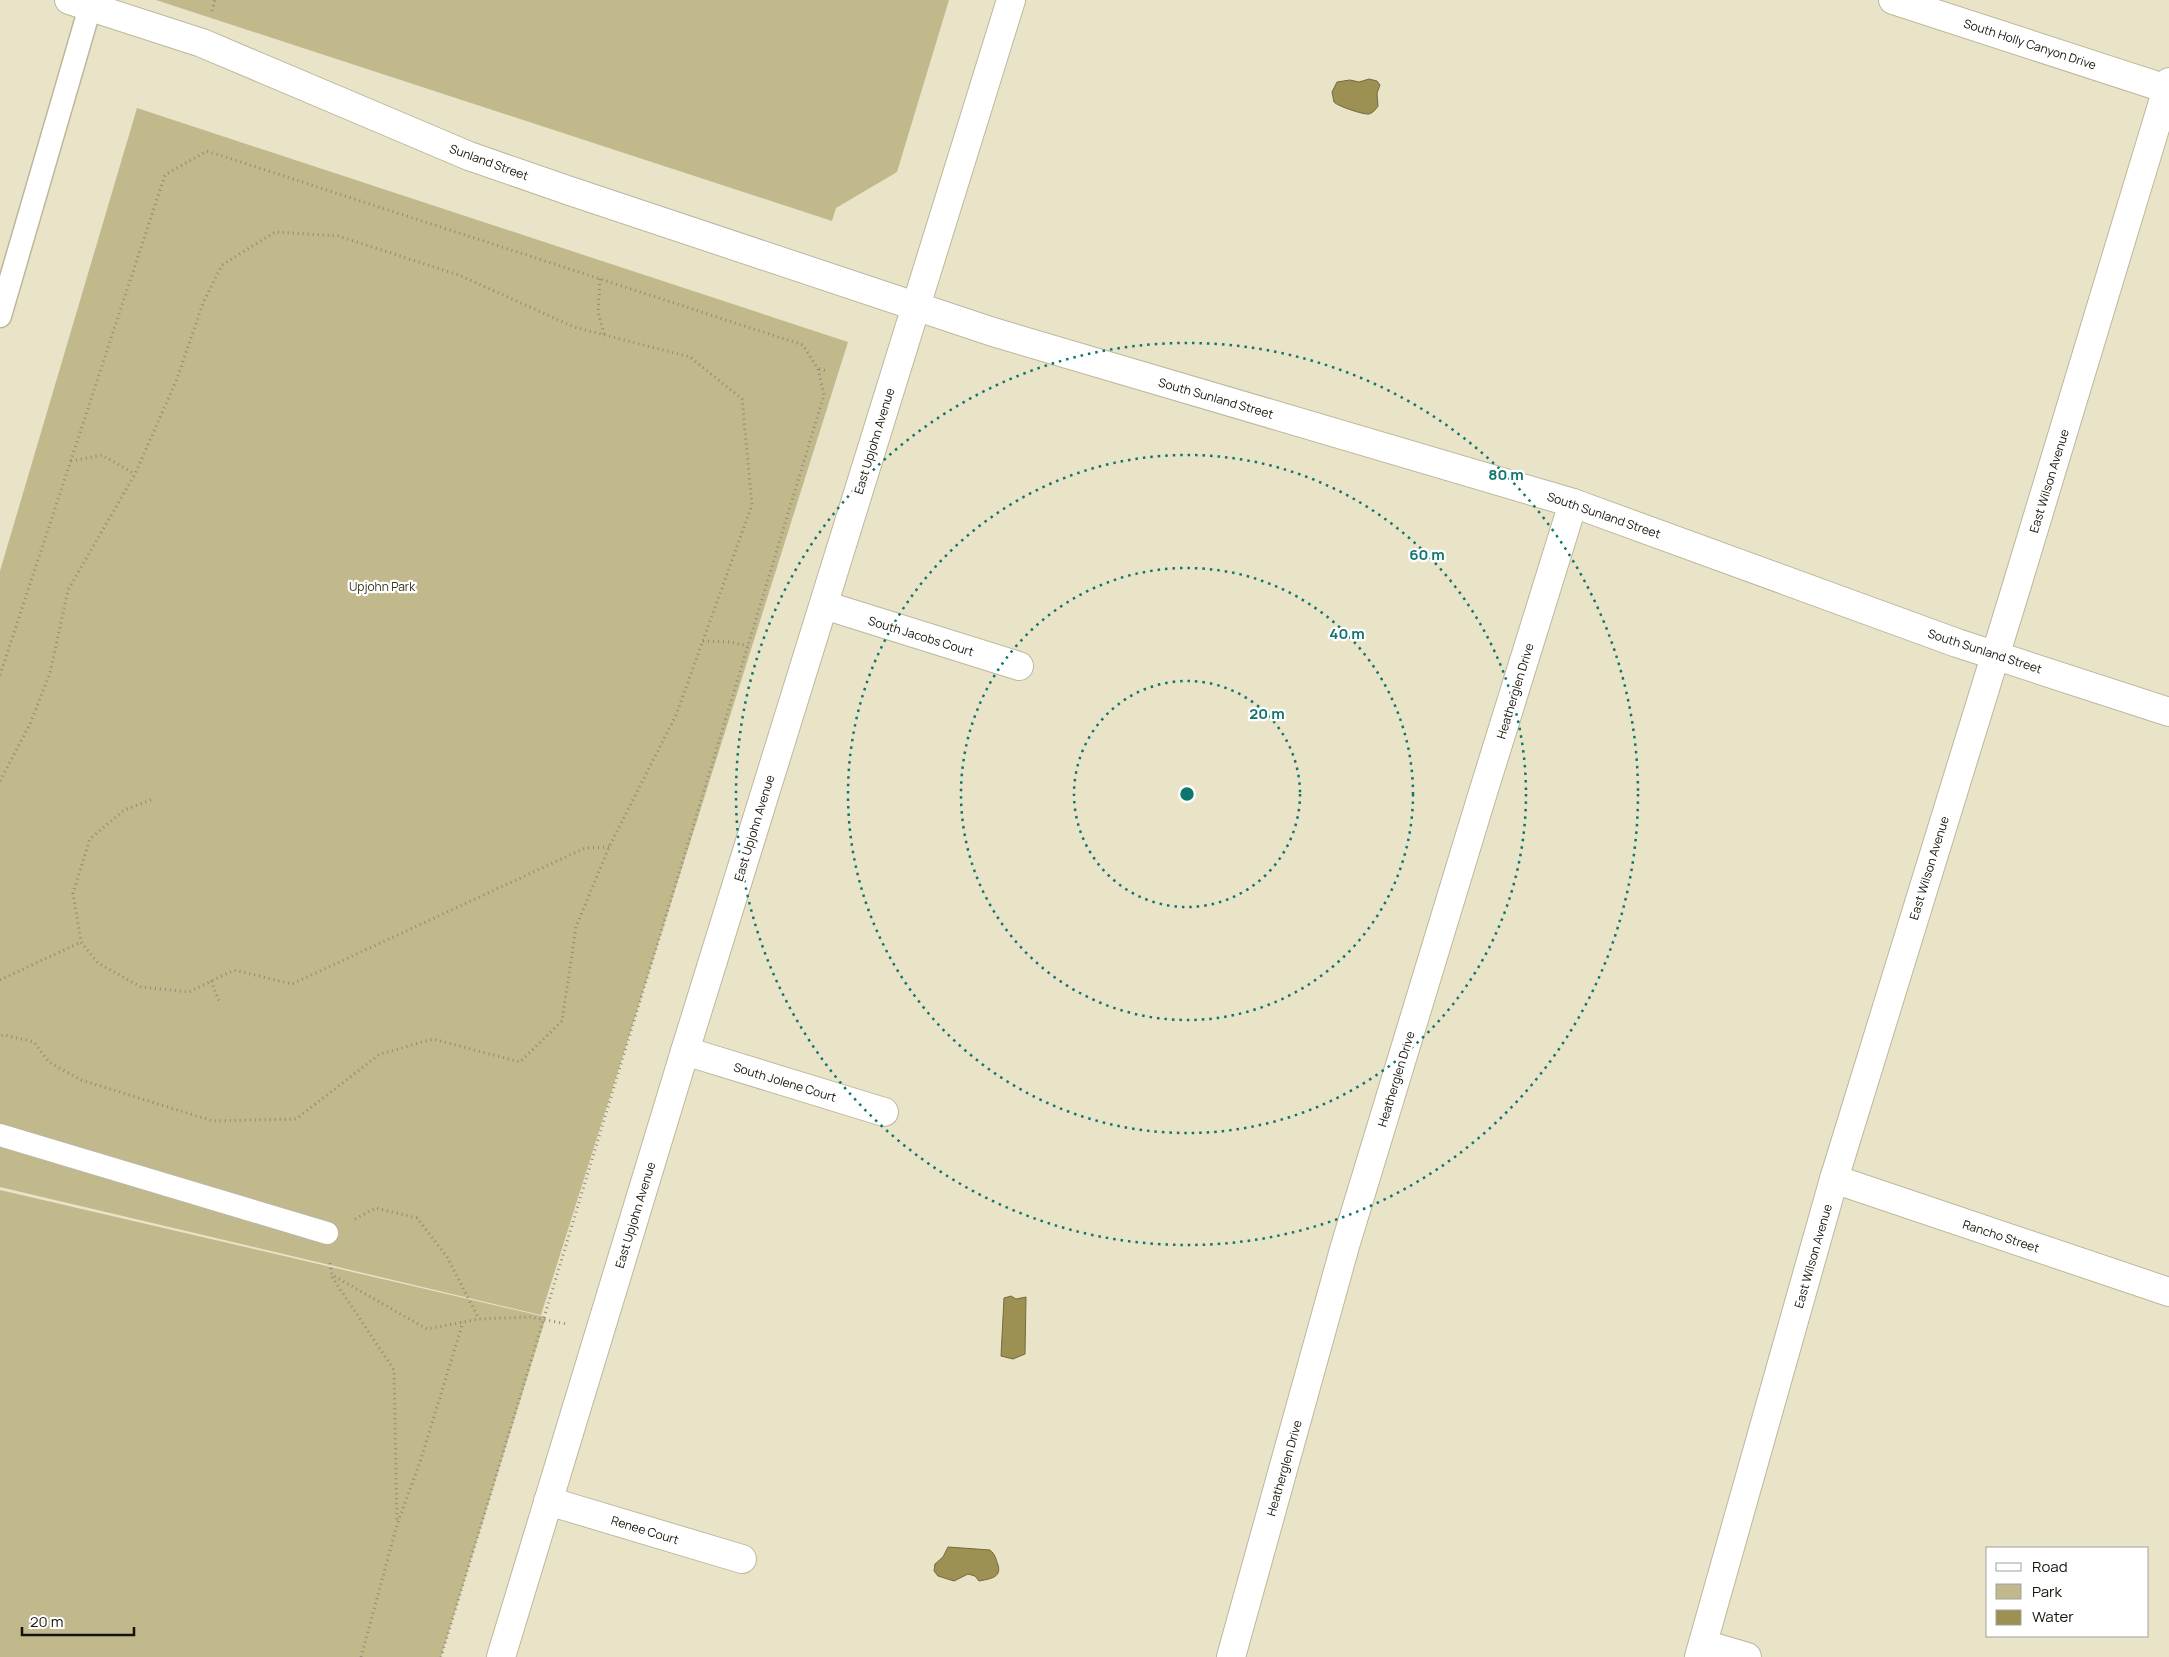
<svg xmlns="http://www.w3.org/2000/svg" width="2169" height="1657" font-family="Manrope,sans-serif">
<style>
.green{fill:#c1b88c}
.water{fill:#9c9053;stroke:#746a3d}
.lines{fill:none;stroke-linecap:round;stroke-linejoin:round}
.service-casing{stroke:#bdb79c;stroke-width:25}
.minor-casing{stroke:#bdb79c;stroke-width:30}
.tertiary-casing{stroke:#bdb79c;stroke-width:30}
.path{stroke:#8f8a76;stroke-width:3;stroke-dasharray:1 4;stroke-linecap:butt}
.service{stroke:#fff;stroke-width:22}
.minor{stroke:#fff;stroke-width:28}
.tertiary{stroke:#fff;stroke-width:28}
.ring{fill:none;stroke:#0f766e;stroke-width:2.5;stroke-dasharray:2.5 5}
.labels{text-anchor:middle;dominant-baseline:central;stroke-width:4.5;stroke-linejoin:round;paint-order:stroke}
.street-label{font-size:12px;fill:#151309;stroke:#fff}
.park-label{font-size:12px;fill:#352f13;stroke:#fff}
.centre{fill:#0f766e;stroke:#fff;stroke-width:2.5}
.ring-label{font-size:15px;text-anchor:middle;font-weight:bold;fill:#0f766e;stroke:#fff;stroke-width:4.5;stroke-linejoin:round;paint-order:stroke}
</style>
<rect width="100%" height="100%" fill="#e9e3c7"/>
<!-- green -->
<g class="green">
<path d="M 156,0 L 949,0 L 897,172 L 836,208 L 832,221 Z"/>
<path d="M 137,108 L 848,342 L 541,1315 L 0,1187 L 0,571 Z"/>
<path d="M 0,1190 L 546,1317 L 441,1657 L 0,1657 Z"/>
</g>
<!-- water -->
<g class="water">
<path d="M 1369,79 L 1377,81 L 1380,85 L 1377,93 L 1378,106 C 1376,109 1373,113 1369,114 C 1364,115 1337,106 1334,102 L 1332,92 L 1337,82 L 1350,80 L 1359,82 Z"/>
<path d="M 1011,1296 L 1016,1299 L 1026,1297 L 1025,1354 L 1013,1359 L 1001,1356 L 1004,1298 Z"/>
<path d="M 948,1547 L 990,1550 C 995,1554 996,1559 998,1565 C 1002,1578 989,1579 979,1581 L 975,1576 L 968,1574 L 954,1581 L 938,1576 L 934,1571 L 935,1564 L 943,1557 Z"/>
</g>
<g class="lines">
<defs>
<g id="service">
<path d="M 0,316 L 90,7"/>
<path d="M 0,1135 L 327,1233"/>
</g>
<g id="minor">
<path d="M 1893,0 L 2167,89"/>
<path d="M 824,605 L 1019,666"/>
<path d="M 685,1051 L 884,1112"/>
<path d="M 1834,1179 L 2169,1292"/>
<path d="M 548,1501 L 742,1559"/>
<path d="M 1231,1657 L 1345,1246 L 1481,799 L 1573,503"/>
<path d="M 1699,1657 L 1834,1179 L 2017,585 L 2169,82"/>
<path d="M 1746,1657 L 1703,1644 L 1747,1657"/>
</g>
<g id="tertiary">
<path d="M 69,0 L 202,43 L 469,156 L 570,191 L 993,332 L 1573,503 L 1957,643 L 2169,712"/>
<path d="M 501,1657 L 685,1051 L 1011,0"/>
</g>
</defs>
<!-- service casing -->
<use href="#service" class="service-casing"/>
<!-- minor casing -->
<use href="#minor" class="minor-casing"/>
<!-- tertiary casing -->
<use href="#tertiary" class="tertiary-casing"/>
<!-- path -->
<g class="path">
<path d="M 212,11 L 215,0"/>
<path d="M 600,279 L 598,312 L 604,334"/>
<path d="M 819,369 L 827,371"/>
<path d="M 71,461 L 102,455 L 135,474"/>
<path d="M 703,641 L 730,642 L 748,646"/>
<path d="M 0,675 L 165,175 L 207,151 L 803,345 L 818,369 L 824,395 L 441,1657"/>
<path d="M 0,781 L 30,724 L 50,673 L 68,590 L 135,474 L 177,379 L 203,303 L 222,265 L 275,232 L 338,236 L 459,275 L 574,327 L 690,357 L 742,399 L 752,505 L 676,715 L 609,847 L 576,927 L 562,1021 L 520,1062 L 433,1039 L 380,1054 L 296,1119 L 213,1121 L 81,1080 L 49,1062 L 34,1042 L 4,1035 L 0,1036"/>
<path d="M 151,800 L 124,810 L 90,839 L 73,893 L 81,942 L 98,963 L 141,987 L 189,992 L 234,970 L 292,984 L 585,848 L 609,847"/>
<path d="M 0,980 L 81,942"/>
<path d="M 211,981 L 220,1003"/>
<path d="M 355,1219 L 376,1208 L 417,1218 L 447,1257 L 479,1319"/>
<path d="M 330,1263 L 332,1275 L 427,1329 L 479,1319 L 530,1317 L 567,1324"/>
<path d="M 332,1277 L 394,1370 L 397,1522"/>
<path d="M 361,1657 L 397,1525 L 421,1459 L 463,1322"/>
</g>
<!-- service -->
<use href="#service" class="service"/>
<!-- minor -->
<use href="#minor" class="minor"/>
<!-- tertiary -->
<use href="#tertiary" class="tertiary"/>
</g>
<!-- distance rings -->
<g class="ring">
<circle cx="1187" cy="794" r="113"/>
<circle cx="1187" cy="794" r="226"/>
<circle cx="1187" cy="794" r="339"/>
<circle cx="1187" cy="794" r="451"/>
</g>
<g class="labels">
<!-- street labels -->
<g class="street-label">
<text transform="translate(2030 44) rotate(18)">South Holly Canyon Drive</text>
<text transform="translate(489 162) rotate(20)">Sunland Street</text>
<text transform="translate(1216 398) rotate(16)">South Sunland Street</text>
<text transform="translate(874 441) rotate(-73)">East Upjohn Avenue</text>
<text transform="translate(2049 481) rotate(-73)">East Wilson Avenue</text>
<text transform="translate(1604 515) rotate(19)">South Sunland Street</text>
<text transform="translate(921 636) rotate(17)">South Jacobs Court</text>
<text transform="translate(1985 651) rotate(18)">South Sunland Street</text>
<text transform="translate(1515 691) rotate(-73)">Heatherglen Drive</text>
<text transform="translate(754 828) rotate(-73)">East Upjohn Avenue</text>
<text transform="translate(1929 868) rotate(-73)">East Wilson Avenue</text>
<text transform="translate(1396 1079) rotate(-73)">Heatherglen Drive</text>
<text transform="translate(785 1082) rotate(17)">South Jolene Court</text>
<text transform="translate(635 1215) rotate(-73)">East Upjohn Avenue</text>
<text transform="translate(2001 1236) rotate(18)">Rancho Street</text>
<text transform="translate(1813 1256) rotate(-74)">East Wilson Avenue</text>
<text transform="translate(1284 1468) rotate(-74)">Heatherglen Drive</text>
<text transform="translate(645 1530) rotate(17)">Renee Court</text>
</g>
<!-- park labels -->
<g class="park-label">
<text x="382" y="586">Upjohn Park</text>
</g>
</g>
<circle cx="1187" cy="794" r="8" class="centre"/>
<g class="ring-label">
<text x="1506" y="480">80 m</text>
<text x="1427" y="560">60 m</text>
<text x="1347" y="639">40 m</text>
<text x="1267" y="719">20 m</text>
</g>
<!-- legend -->
<rect x="1986" y="1547" width="162" height="90" fill="#ffffff" stroke="#a1a19d"/>
<rect x="1996" y="1563" width="25" height="8" fill="#ffffff" stroke="#a1a19d"/>
<text x="2032" y="1572" font-size="15" fill="#151309">Road</text>
<rect x="1996" y="1584" width="25" height="15" fill="#c1b88c" stroke="#a1a19d"/>
<text x="2032" y="1597" font-size="15" fill="#151309">Park</text>
<rect x="1996" y="1610" width="25" height="15" fill="#9c9053" stroke="#a1a19d"/>
<text x="2032" y="1622" font-size="15" fill="#151309">Water</text>
<!-- scale -->
<path d="M22 1627v8h112v-8" fill="none" stroke="#151309" stroke-width="2.5"/>
<text x="30" y="1627" font-size="15" fill="#151309" stroke="#ffffff" stroke-width="4" paint-order="stroke">20 m</text>
</svg>
